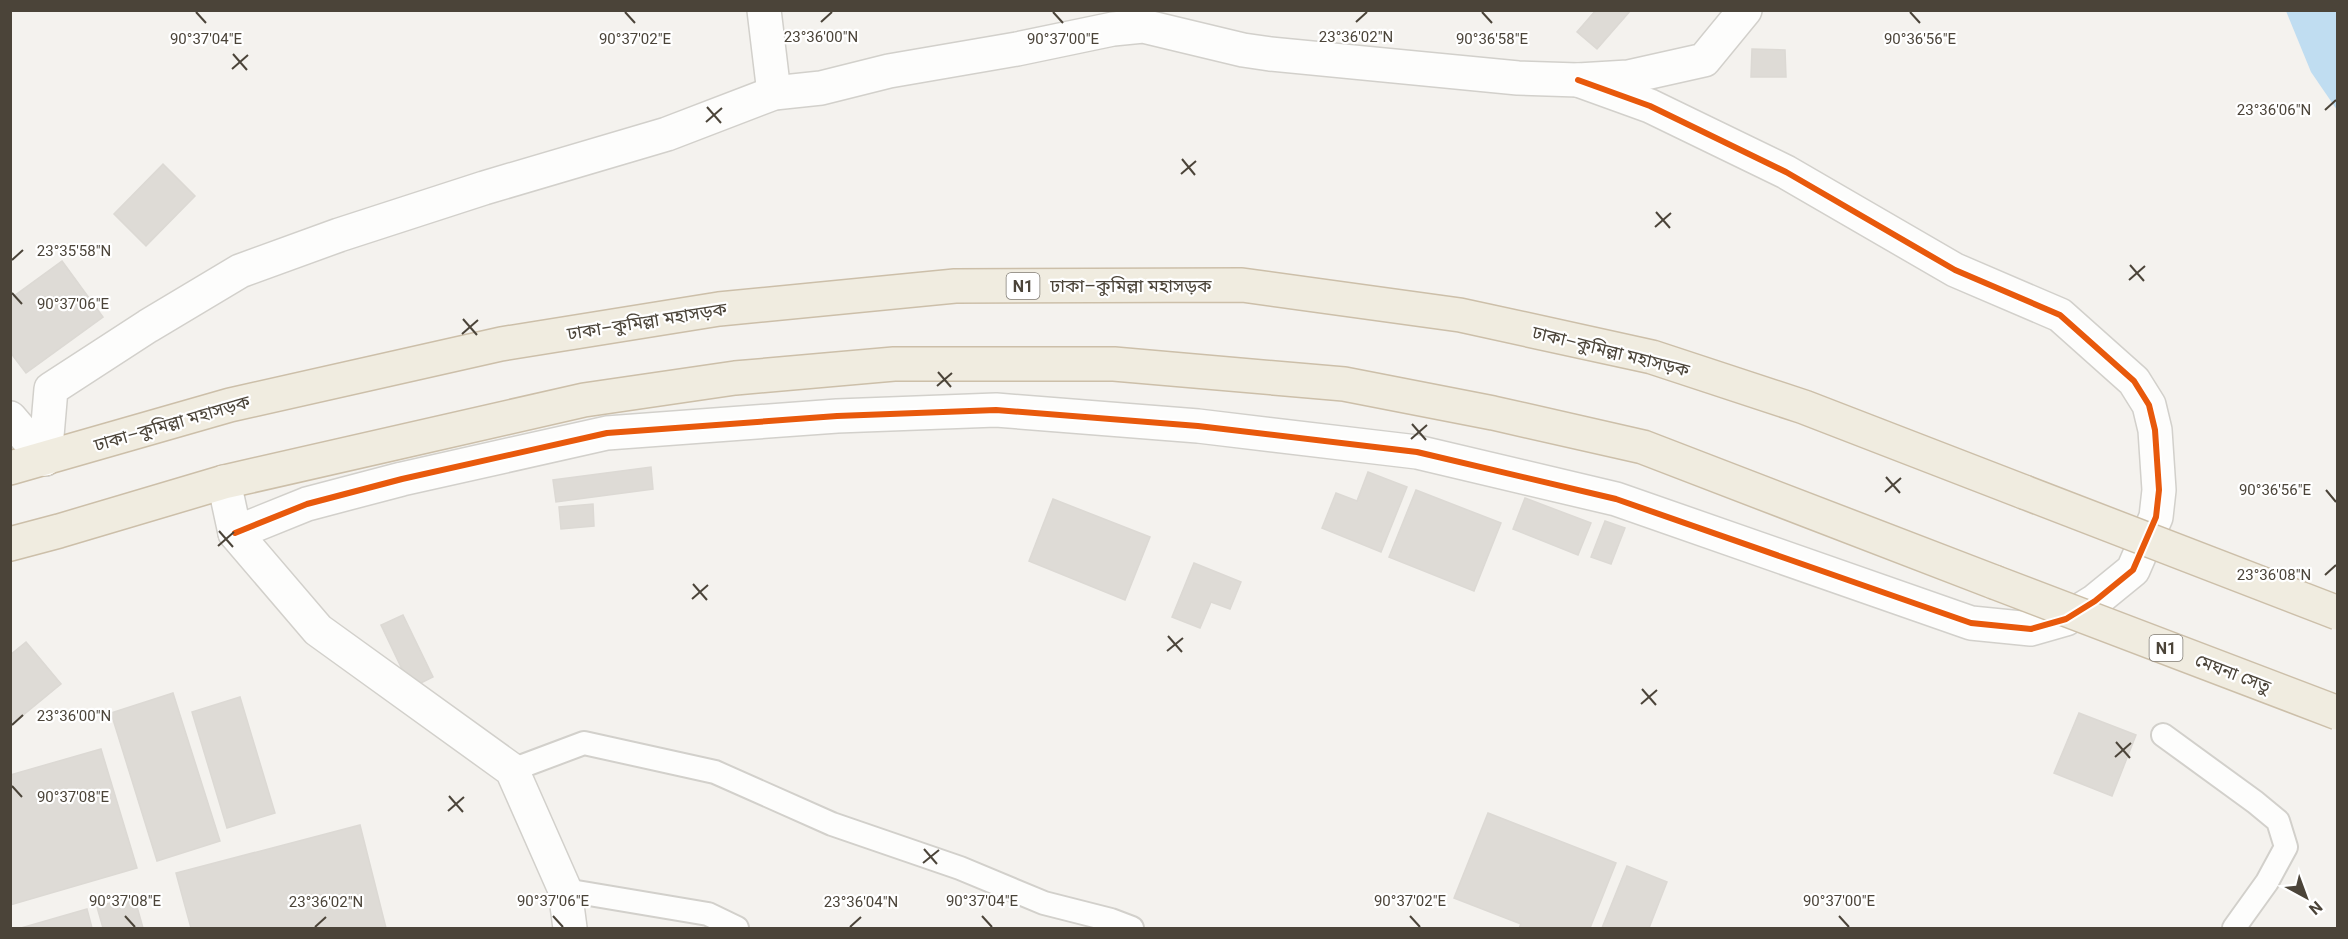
<svg xmlns="http://www.w3.org/2000/svg" width="2348" height="939" font-family="Roboto,'Noto Sans Bengali',sans-serif">
<style>
.water{fill:#c0ddf1}
.building{fill:#dedbd6;stroke:#dcd9d4;stroke-width:1.5}
.lines{fill:none;stroke-linecap:round;stroke-linejoin:round}
.service-casing{stroke:#d2d0cb;stroke-width:26}
.minor-casing{stroke:#d2d0cb;stroke-width:36}
.trunk-casing{stroke:#ccbfa9;stroke-width:36}
.service{stroke:#fdfdfc;stroke-width:22}
.minor{stroke:#fdfdfc;stroke-width:33}
.trunk{stroke:#f0ece0;stroke-width:33}
.trunk-bridge-casing{stroke:#ccbfa9;stroke-width:36;stroke-linecap:butt}
.trunk-bridge{stroke:#f0ece0;stroke-width:33}
.cycleway-casing{stroke:#fff;stroke-width:10}
.cycleway{stroke:#e8590c;stroke-width:6}
.ticks{fill:none;stroke:#4b4439;stroke-width:2}
.labels{text-anchor:middle;dominant-baseline:central;stroke-width:4.5;stroke-linejoin:round;paint-order:stroke}
.shield{fill:#fff;stroke:#817c74;stroke-width:1.5}
.shield-label{font-size:16px;font-weight:bold;fill:#4b4439}
.street-label{font-size:18px;fill:#4b4439;stroke:#fff}
.ticks-label{font-size:15px;text-anchor:middle;fill:#4b4439;stroke:#fff;stroke-width:4.5;stroke-linejoin:round;paint-order:stroke}
</style>
<rect width="100%" height="100%" fill="#f4f2ee"/>
<!-- water -->
<path class="water" d="M 2286,11 L 2337,11 L 2337,110 L 2311,72 Z"/>
<!-- building -->
<g class="building">
<path d="M 1596,10 L 1631,10 L 1597,49 L 1577,32 Z"/>
<path d="M 1752,49 L 1785,50 L 1786,77 L 1751,77 Z"/>
<path d="M 163,164 L 195,196 L 146,246 L 114,214 Z"/>
<path d="M 62,261 L 103,317 L 26,373 L 10,352 L 10,299 Z"/>
<path d="M 651,467 L 653,489 L 556,502 L 553,480 Z"/>
<path d="M 1368,472 L 1407,487 L 1381,552 L 1322,528 L 1336,493 L 1357,501 Z"/>
<path d="M 1416,490 L 1501,523 L 1474,591 L 1389,557 Z"/>
<path d="M 1525,498 L 1591,523 L 1578,555 L 1513,529 Z"/>
<path d="M 1053,499 L 1150,537 L 1125,600 L 1029,561 Z"/>
<path d="M 593,504 L 594,526 L 561,529 L 559,507 Z"/>
<path d="M 1605,521 L 1625,528 L 1611,564 L 1591,557 Z"/>
<path d="M 1194,563 L 1241,582 L 1230,609 L 1211,602 L 1200,628 L 1172,617 Z"/>
<path d="M 403,615 L 433,677 L 411,688 L 381,625 Z"/>
<path d="M 26,642 L 61,684 L 10,726 L 10,655 Z"/>
<path d="M 173,693 L 220,841 L 157,861 L 111,713 Z"/>
<path d="M 240,697 L 275,813 L 227,828 L 192,712 Z"/>
<path d="M 2079,713 L 2136,735 L 2112,796 L 2054,773 Z"/>
<path d="M 101,749 L 137,868 L 10,905 L 10,775 Z"/>
<path d="M 1488,813 L 1616,863 L 1590,928 L 1519,928 L 1521,924 L 1454,898 Z"/>
<path d="M 360,825 L 386,928 L 191,928 L 176,873 Z"/>
<path d="M 1627,866 L 1667,882 L 1649,928 L 1602,928 Z"/>
<path d="M 134,896 L 143,928 L 103,928 L 97,907 Z"/>
<path d="M 87,909 L 92,928 L 21,928 Z"/>
</g>
<g class="lines">
<defs>
<g id="service">
<path d="M 2163,735 L 2255,802 L 2278,821 L 2286,847 L 2267,882 L 2234,928"/>
<path d="M 512,770 L 584,743 L 715,772 L 832,824 L 960,868 L 1044,903 L 1111,920 L 1132,928"/>
<path d="M 565,890 L 708,914 L 737,928"/>
</g>
<g id="minor">
<path d="M 764,10 L 774,93"/>
<path d="M 10,418 L 45,459"/>
<path d="M 45,459 L 51,389 L 148,326 L 240,271 L 339,235 L 484,188 L 667,134 L 774,93 L 821,88 L 889,71 L 1017,49 L 1113,29 L 1143,26 L 1243,50 L 1270,54 L 1518,78 L 1578,80 L 1628,77 L 1704,60 L 1745,10"/>
<path d="M 224,482 L 235,533 L 318,630 L 512,770 L 565,890 L 570,928"/>
<path d="M 235,533 L 307,504 L 402,479 L 607,433 L 837,416 L 996,410 L 1198,426 L 1417,452 L 1616,499 L 1971,623 L 2031,629 L 2066,619 L 2095,601 L 2133,570 L 2156,517 L 2159,490 L 2155,430 L 2149,405 L 2134,381 L 2060,315 L 1955,270 L 1786,172 L 1650,106 L 1578,80"/>
</g>
<g id="trunk">
<path d="M 10,468 L 230,405 L 501,344 L 719,309 L 955,286 L 1242,285 L 1460,315 L 1652,357 L 1804,407 L 2024,492"/>
<path d="M 10,544 L 59,531 L 224,482 L 584,400 L 735,378 L 894,364 L 1114,364 L 1344,384 L 1493,413 L 1643,447 L 1994,582"/>
</g>
</defs>
<!-- service casing -->
<use href="#service" class="service-casing"/>
<!-- minor casing -->
<use href="#minor" class="minor-casing"/>
<!-- trunk casing -->
<use href="#trunk" class="trunk-casing"/>
<!-- service -->
<use href="#service" class="service"/>
<!-- minor -->
<use href="#minor" class="minor"/>
<!-- trunk -->
<use href="#trunk" class="trunk"/>
<defs>
<g id="trunk-bridge">
<path d="M 2024,492 L 2338,613"/>
<path d="M 1994,582 L 2338,713"/>
</g>
</defs>
<!-- trunk-bridge casing -->
<use href="#trunk-bridge" class="trunk-bridge-casing"/>
<!-- trunk-bridge -->
<use href="#trunk-bridge" class="trunk-bridge"/>
<defs>
<path id="cycleway" d="M 235,533 L 307,504 L 402,479 L 607,433 L 837,416 L 996,410 L 1198,426 L 1417,452 L 1616,499 L 1971,623 L 2031,629 L 2066,619 L 2095,601 L 2133,570 L 2156,517 L 2159,490 L 2155,430 L 2149,405 L 2134,381 L 2060,315 L 1955,270 L 1786,172 L 1650,106 L 1578,80"/>
</defs>
<!-- cycleway casing -->
<use href="#cycleway" class="cycleway-casing"/>
<!-- cycleway -->
<use href="#cycleway" class="cycleway"/>
</g>
<!-- ticks -->
<path class="ticks" d="M 196,12 L 206,23M 625,12 L 635,23M 1053,12 L 1063,23M 1482,12 L 1492,23M 1910,12 L 1920,23M 821,22 L 832,12M 1356,22 L 1367,12M 233,54 L 247,70M 232,69 L 248,55M 707,107 L 721,123M 2325,110 L 2336,100M 706,122 L 722,108M 1182,159 L 1195,175M 1181,174 L 1196,161M 1656,212 L 1670,228M 1655,227 L 1671,213M 12,260 L 23,250M 2130,265 L 2144,281M 2129,280 L 2145,266M 12,293 L 22,304M 463,319 L 477,335M 462,334 L 478,320M 938,372 L 951,387M 937,386 L 952,373M 1412,424 L 1426,440M 1411,439 L 1427,425M 1886,477 L 1900,493M 2326,490 L 2336,502M 1885,492 L 1901,478M 219,531 L 233,547M 218,546 L 234,532M 2325,575 L 2336,565M 693,584 L 707,600M 692,599 L 708,585M 1168,636 L 1182,652M 1167,651 L 1183,638M 1642,689 L 1656,705M 1641,704 L 1657,690M 12,725 L 23,715M 2116,742 L 2130,758M 2115,757 L 2131,743M 12,786 L 22,797M 449,796 L 463,812M 448,811 L 464,797M 924,849 L 937,864M 923,863 L 939,850M 125,916 L 135,927M 553,916 L 563,927M 982,916 L 992,927M 1410,916 L 1420,927M 1839,916 L 1849,927M 315,927 L 326,917M 850,927 L 861,917"/>
<g class="labels">
<!-- shield labels -->
<g class="shield">
<rect x="1006.5" y="273" width="33" height="26" rx="4.5"/>
<rect x="2149.5" y="635" width="33" height="26" rx="4.5"/>
</g>
<g class="shield-label">
<text x="1023" y="286">N1</text>
<text x="2166" y="648">N1</text>
</g>
<!-- street labels -->
<g class="street-label">
<text x="1131" y="285">ঢাকা–কুমিল্লা মহাসড়ক</text>
<text transform="translate(647 321) rotate(-9)">ঢাকা–কুমিল্লা মহাসড়ক</text>
<text transform="translate(1611 351) rotate(14)">ঢাকা–কুমিল্লা মহাসড়ক</text>
<text transform="translate(172 423) rotate(-16)">ঢাকা–কুমিল্লা মহাসড়ক</text>
<text transform="translate(2233 673) rotate(21)">মেঘনা সেতু</text>
</g>
</g>
<g class="ticks-label">
<text x="821" y="42">23°36'00"N</text>
<text x="1356" y="42">23°36'02"N</text>
<text x="206" y="44">90°37'04"E</text>
<text x="635" y="44">90°37'02"E</text>
<text x="1063" y="44">90°37'00"E</text>
<text x="1492" y="44">90°36'58"E</text>
<text x="1920" y="44">90°36'56"E</text>
<text x="2274" y="115">23°36'06"N</text>
<text x="74" y="256">23°35'58"N</text>
<text x="73" y="309">90°37'06"E</text>
<text x="2275" y="495">90°36'56"E</text>
<text x="2274" y="580">23°36'08"N</text>
<text x="74" y="721">23°36'00"N</text>
<text x="73" y="802">90°37'08"E</text>
<text x="125" y="906">90°37'08"E</text>
<text x="553" y="906">90°37'06"E</text>
<text x="982" y="906">90°37'04"E</text>
<text x="1410" y="906">90°37'02"E</text>
<text x="1839" y="906">90°37'00"E</text>
<text x="326" y="907">23°36'02"N</text>
<text x="861" y="907">23°36'04"N</text>
</g>
<!-- border -->
<rect width="2348" height="939" fill="none" stroke="#4b4439" stroke-width="24"/>
<!-- north arrow -->
<g transform="translate(2306 897) rotate(139)" stroke="#ffffff" stroke-width="4.5" paint-order="stroke">
<path d="M0-4.5L10 22L0 15L-10 22Z" fill="#4b4439"/>
<text y="-9" font-size="16" font-weight="bold" text-anchor="middle" fill="#4b4439">N</text>
</g>
</svg>
